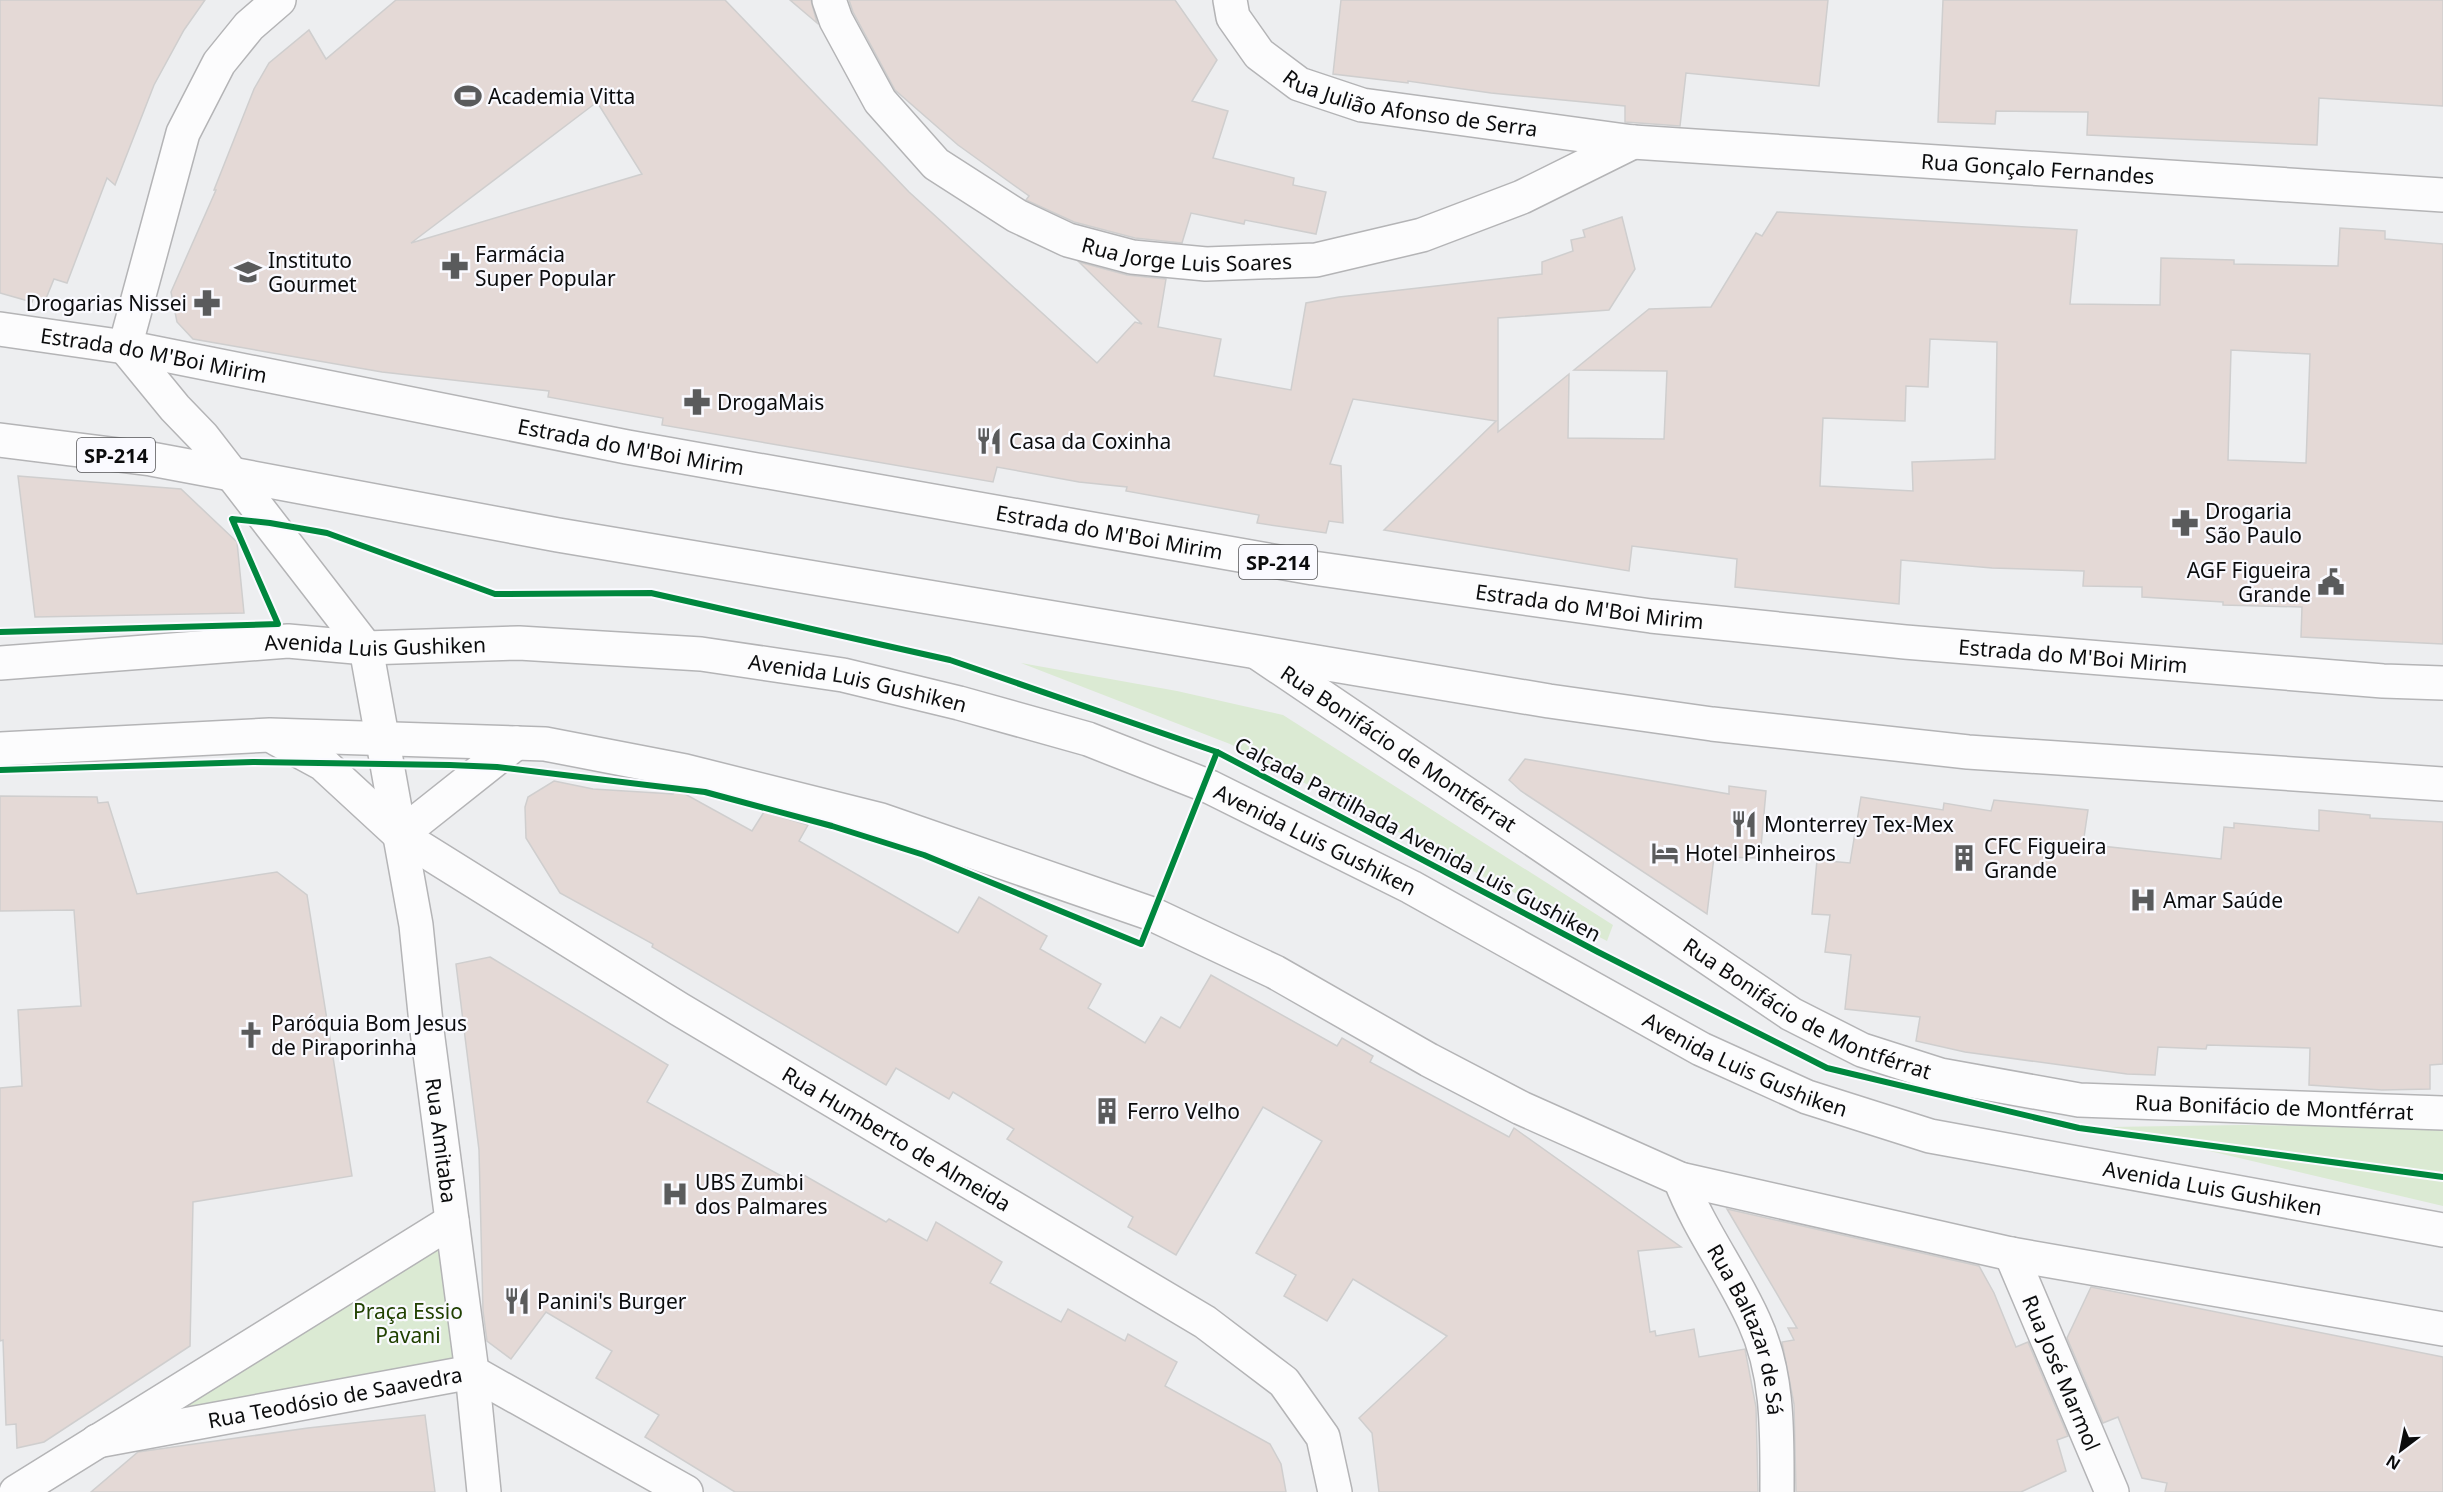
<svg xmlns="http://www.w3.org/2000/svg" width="2443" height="1492" font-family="'Noto Sans',sans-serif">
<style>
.green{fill:#dbead3}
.building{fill:#e4d9d6;stroke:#cfcece;stroke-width:1.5;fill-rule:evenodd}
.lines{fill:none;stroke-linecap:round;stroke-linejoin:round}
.minor-casing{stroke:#b4b4b6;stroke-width:36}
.secondary-casing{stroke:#b4b4b6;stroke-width:36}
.primary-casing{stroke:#b4b4b6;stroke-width:36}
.minor{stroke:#fcfcfd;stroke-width:33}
.secondary{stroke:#fcfcfd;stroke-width:33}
.primary{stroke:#fcfcfd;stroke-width:33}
.cycleway-casing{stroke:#fafaff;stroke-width:10}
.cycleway{stroke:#00873e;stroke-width:6}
.labels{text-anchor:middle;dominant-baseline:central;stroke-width:4.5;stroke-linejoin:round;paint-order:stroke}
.shield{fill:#fafaff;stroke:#535356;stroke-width:1.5}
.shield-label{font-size:20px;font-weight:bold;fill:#0b0c0d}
.poi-label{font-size:21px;fill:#0b0c0d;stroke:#fafaff;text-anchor:start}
.street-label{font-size:21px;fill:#0b0c0d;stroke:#fafaff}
.park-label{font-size:21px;fill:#214101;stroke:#fafaff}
</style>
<rect width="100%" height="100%" fill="#edeef0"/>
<!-- green -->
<g class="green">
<path d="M 1021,663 L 1177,691 L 1283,715 L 1613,925 L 1607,941 L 1230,744 Z"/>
<path d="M 2243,1125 L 2443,1127 L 2443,1206 L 2108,1127 Z"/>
<path d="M 448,1242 L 465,1364 L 142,1422 Z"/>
</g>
<!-- building -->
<g class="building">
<path d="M 0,0 L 205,0 L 184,30 L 154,85 L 115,185 L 107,178 L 67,283 L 54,279 L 45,301 L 34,297 L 32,302 L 0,293 Z"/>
<path d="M 396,0 L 725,0 L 909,192 L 1097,363 L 1135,322 L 1142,324 L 1079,262 L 1127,275 L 1166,279 L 1158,327 L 1221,339 L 1214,376 L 1291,390 L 1306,303 L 1339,297 L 1542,274 L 1542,262 L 1573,251 L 1571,240 L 1585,237 L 1583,230 L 1622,217 L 1635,269 L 1609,310 L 1498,318 L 1498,432 L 1569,374 L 1568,438 L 1664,439 L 1667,371 L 1574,370 L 1649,309 L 1711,307 L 1756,233 L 1762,236 L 1777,212 L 2077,230 L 2070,304 L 2160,305 L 2161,258 L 2234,260 L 2234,264 L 2338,266 L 2340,228 L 2385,231 L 2385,239 L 2443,244 L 2443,644 L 2301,637 L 2302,607 L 2223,605 L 2223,602 L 2142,597 L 2142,587 L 2083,586 L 2084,571 L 1992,568 L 1901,560 L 1899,604 L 1735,587 L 1737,559 L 1632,546 L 1629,571 L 1384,530 L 1496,421 L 1353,399 L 1330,464 L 1341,466 L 1343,523 L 1329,521 L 1326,533 L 1257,523 L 1259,515 L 1126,491 L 1127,487 L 1079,482 L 997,467 L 993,482 L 662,425 L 663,418 L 548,397 L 549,391 L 382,372 L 193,339 L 177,322 L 171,292 L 216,190 L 214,190 L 254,89 L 269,63 L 309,30 L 326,59 ZM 597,102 L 642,174 L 411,243 ZM 1930,339 L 1997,342 L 1995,459 L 1912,462 L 1913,491 L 1820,486 L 1823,418 L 1905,421 L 1906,386 L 1928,387 ZM 2231,350 L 2310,354 L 2306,463 L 2228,460 Z"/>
<path d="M 790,0 L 811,0 L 817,23 Z"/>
<path d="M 849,0 L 1175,0 L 1217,60 L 1192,101 L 1228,111 L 1213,158 L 1294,178 L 1293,185 L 1326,192 L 1316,234 L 1245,220 L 1244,224 L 1191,213 L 1182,243 L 1135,238 L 1074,222 L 1026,200 L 1029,196 L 958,145 L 895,90 L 853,12 Z"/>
<path d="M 1341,0 L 1828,0 L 1819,86 L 1686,73 L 1680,126 L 1625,122 L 1625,106 L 1491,93 L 1408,81 L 1408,83 L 1333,74 Z"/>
<path d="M 1943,0 L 2443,0 L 2443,106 L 2319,98 L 2317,145 L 2087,135 L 2088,112 L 1996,111 L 1995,124 L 1938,122 Z"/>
<path d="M 18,476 L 181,489 L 237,542 L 244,613 L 35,617 Z"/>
<path d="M 1525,759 L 1729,794 L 1729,786 L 1766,791 L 1760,858 L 1714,857 L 1707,914 L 1521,791 L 1509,780 Z"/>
<path d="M 554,781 L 593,789 L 673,794 L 676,789 L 752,831 L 764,812 L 808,825 L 799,841 L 958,933 L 979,897 L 1047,936 L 1040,949 L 1101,984 L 1088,1008 L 1145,1043 L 1161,1017 L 1180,1028 L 1211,975 L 1337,1046 L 1342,1038 L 1373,1056 L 1370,1062 L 1509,1137 L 1514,1128 L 1681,1247 L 1638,1251 L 1650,1332 L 1655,1331 L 1656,1336 L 1694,1329 L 1699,1357 L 1745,1349 L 1756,1407 L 1758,1492 L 1379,1492 L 1372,1433 L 1359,1418 L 1447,1336 L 1353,1279 L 1327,1321 L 1284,1296 L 1296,1275 L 1256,1253 L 1322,1141 L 1263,1107 L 1176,1255 L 1128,1227 L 1133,1217 L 1007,1139 L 1014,1129 L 953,1092 L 949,1099 L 896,1068 L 886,1085 L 652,947 L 653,944 L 560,893 L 526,838 L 525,807 L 528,797 Z"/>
<path d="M 0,796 L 97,797 L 98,803 L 108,802 L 137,894 L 277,872 L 307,895 L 352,1176 L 193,1202 L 190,1346 L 44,1442 L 17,1448 L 16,1424 L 6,1425 L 3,1340 L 0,1341 L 0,1088 L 22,1086 L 18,1010 L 81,1006 L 74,910 L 0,911 Z"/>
<path d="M 1861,797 L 1943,810 L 1944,803 L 1991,811 L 1994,800 L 2088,810 L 2083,844 L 2221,859 L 2224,827 L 2234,828 L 2234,823 L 2319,831 L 2319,810 L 2370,815 L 2370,818 L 2443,822 L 2443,1064 L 2430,1065 L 2430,1089 L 2382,1090 L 2309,1085 L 2310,1048 L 2207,1045 L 2206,1049 L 2158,1047 L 2155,1075 L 2127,1074 L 1965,1052 L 1916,1041 L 1920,1017 L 1845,1009 L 1851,955 L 1825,952 L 1830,915 L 1812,914 L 1817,860 L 1850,863 Z"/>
<path d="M 490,957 L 668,1065 L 647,1102 L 796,1184 L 802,1174 L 886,1222 L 889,1219 L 927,1241 L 936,1222 L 1002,1262 L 990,1283 L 1061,1322 L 1068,1309 L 1125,1341 L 1128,1334 L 1177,1362 L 1165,1386 L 1270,1444 L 1281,1464 L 1286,1492 L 735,1492 L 645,1437 L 659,1415 L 596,1378 L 612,1351 L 546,1312 L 511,1359 L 487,1341 L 483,1311 L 479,1150 L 456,964 Z"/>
<path d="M 1727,1209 L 1979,1266 L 1994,1293 L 2016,1347 L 2028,1342 L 2068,1436 L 2057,1440 L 2066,1471 L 2021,1492 L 1796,1492 L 1794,1404 L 1782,1342 L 1794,1340 L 1788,1328 L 1797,1328 Z"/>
<path d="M 2091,1287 L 2443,1357 L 2443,1492 L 2165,1492 L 2167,1483 L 2142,1478 L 2118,1417 L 2103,1423 L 2067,1338 Z"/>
<path d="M 425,1415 L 435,1492 L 91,1492 L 138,1452 L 308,1428 Z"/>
</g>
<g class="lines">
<defs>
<g id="minor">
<path id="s1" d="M 279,0 L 249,26 L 219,63 L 183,133 L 125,347 L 175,408 L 203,437 L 366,648 L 416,925 L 426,1023 L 472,1372 L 484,1492"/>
<path id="s2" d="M 829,0 L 836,20 L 880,101 L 936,164 L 1017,216 L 1068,240 L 1132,257 L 1206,264 L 1316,260 L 1422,235 L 1522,197 L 1633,142"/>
<path id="s3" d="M 1230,0 L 1233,17 L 1259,54 L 1299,84 L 1362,105 L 1633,142 L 2443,195"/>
<path id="s4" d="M 1258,653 L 1791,1014 L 1862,1050 L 1940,1075 L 2079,1100 L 2443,1113"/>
<path id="s5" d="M 400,835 L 679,1009 L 1205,1322 L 1284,1382 L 1323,1437 L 1335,1492"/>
<path id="s6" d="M 1680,1179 C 1699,1229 1732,1272 1754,1321 C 1779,1375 1777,1434 1777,1492"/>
<path id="s7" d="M 2011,1254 L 2112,1492"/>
<path id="s8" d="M 97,1441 L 472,1372 L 686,1492"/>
<path d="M 16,1492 L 452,1221"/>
</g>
<g id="secondary">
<path id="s9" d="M 0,663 L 288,641 L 366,648 L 519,643 L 701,654 L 843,675 L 959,703 L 1088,739 L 1210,787 L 1411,887 L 1701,1049 L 1807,1097 L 1930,1136 L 2443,1230"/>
<path d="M 277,739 L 323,764 L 400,835 L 516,743"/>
<path d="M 0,749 L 270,735 L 545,744 L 685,771 L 881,820 L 1152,914 L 1275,972 L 1429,1060 L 1521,1108 L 1680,1179 L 2011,1254 L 2443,1329"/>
</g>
<g id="primary">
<path id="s10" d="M 0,329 L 125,347 L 627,447 L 1313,568 L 1651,616 L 1905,642 L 2383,681 L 2443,683"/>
<path d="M 0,440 L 151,459 L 558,535 L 1549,701 L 1712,724 L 1968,752 L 2443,784"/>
</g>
</defs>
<!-- minor casing -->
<use href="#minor" class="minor-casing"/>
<!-- secondary casing -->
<use href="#secondary" class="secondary-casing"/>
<!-- primary casing -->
<use href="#primary" class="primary-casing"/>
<!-- minor -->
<use href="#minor" class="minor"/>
<!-- secondary -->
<use href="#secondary" class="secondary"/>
<!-- primary -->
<use href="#primary" class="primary"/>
<defs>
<g id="cycleway">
<path d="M 0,632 L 278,624 L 232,519 L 270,523 L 327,533 L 495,594 L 651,593 L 950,660 L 1217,752 L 1598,952 L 1827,1068 L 2079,1128 L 2443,1177"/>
<path d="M 0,770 L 253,762 L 450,765 L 497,767 L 705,792 L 832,826 L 924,855 L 1141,944 L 1217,752"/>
</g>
</defs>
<!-- cycleway casing -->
<use href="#cycleway" class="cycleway-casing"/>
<!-- cycleway -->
<use href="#cycleway" class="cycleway"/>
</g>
<!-- icons -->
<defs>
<symbol id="stadium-bare" viewBox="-9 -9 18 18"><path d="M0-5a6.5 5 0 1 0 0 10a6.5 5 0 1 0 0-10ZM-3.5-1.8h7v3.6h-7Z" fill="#5a5b5c" stroke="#fafaff" stroke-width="2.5" paint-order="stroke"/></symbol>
<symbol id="pharmacy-bare" viewBox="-9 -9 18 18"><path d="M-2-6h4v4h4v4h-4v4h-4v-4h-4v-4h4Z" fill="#5a5b5c" stroke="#fafaff" stroke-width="2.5" paint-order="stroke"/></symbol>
<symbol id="school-bare" viewBox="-9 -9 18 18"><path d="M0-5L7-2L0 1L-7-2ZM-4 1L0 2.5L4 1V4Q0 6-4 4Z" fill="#5a5b5c" stroke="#fafaff" stroke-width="2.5" paint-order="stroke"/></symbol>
<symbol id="restaurant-bare" viewBox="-9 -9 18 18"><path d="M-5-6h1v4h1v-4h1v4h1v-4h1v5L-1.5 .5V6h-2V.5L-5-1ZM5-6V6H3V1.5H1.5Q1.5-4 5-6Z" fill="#5a5b5c" stroke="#fafaff" stroke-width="2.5" paint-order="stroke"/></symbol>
<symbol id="civic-bare" viewBox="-9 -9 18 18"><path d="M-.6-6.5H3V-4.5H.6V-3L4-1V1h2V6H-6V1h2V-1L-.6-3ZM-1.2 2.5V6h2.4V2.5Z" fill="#5a5b5c" stroke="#fafaff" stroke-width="2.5" paint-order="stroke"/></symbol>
<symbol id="hotel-bare" viewBox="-9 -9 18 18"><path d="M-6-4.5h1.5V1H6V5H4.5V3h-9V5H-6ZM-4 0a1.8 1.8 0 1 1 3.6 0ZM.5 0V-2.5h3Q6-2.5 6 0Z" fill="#5a5b5c" stroke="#fafaff" stroke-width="2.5" paint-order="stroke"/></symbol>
<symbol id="building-bare" viewBox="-9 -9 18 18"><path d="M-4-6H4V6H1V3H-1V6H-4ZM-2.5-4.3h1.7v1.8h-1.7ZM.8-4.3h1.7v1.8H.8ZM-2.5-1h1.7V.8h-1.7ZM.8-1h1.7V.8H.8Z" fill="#5a5b5c" stroke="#fafaff" stroke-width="2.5" paint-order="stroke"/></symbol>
<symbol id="hospital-bare" viewBox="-9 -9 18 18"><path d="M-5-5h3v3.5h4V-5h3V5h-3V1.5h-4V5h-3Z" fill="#5a5b5c" stroke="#fafaff" stroke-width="2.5" paint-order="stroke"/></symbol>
<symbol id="church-bare" viewBox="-9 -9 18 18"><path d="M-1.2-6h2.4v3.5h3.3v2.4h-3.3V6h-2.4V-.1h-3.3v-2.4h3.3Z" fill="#5a5b5c" stroke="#fafaff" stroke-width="2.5" paint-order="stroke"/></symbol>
</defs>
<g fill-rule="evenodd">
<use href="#stadium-bare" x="449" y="77" width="38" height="38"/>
<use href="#pharmacy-bare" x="436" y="247" width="38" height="38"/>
<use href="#school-bare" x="229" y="253" width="38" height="38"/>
<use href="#pharmacy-bare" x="188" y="284" width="38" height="38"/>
<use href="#pharmacy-bare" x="678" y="383" width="38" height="38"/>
<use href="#restaurant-bare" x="970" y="422" width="38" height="38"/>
<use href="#pharmacy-bare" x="2166" y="504" width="38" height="38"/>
<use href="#civic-bare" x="2312" y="563" width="38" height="38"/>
<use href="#restaurant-bare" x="1725" y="805" width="38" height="38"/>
<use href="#hotel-bare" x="1646" y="834" width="38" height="38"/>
<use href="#building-bare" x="1945" y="839" width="38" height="38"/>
<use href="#hospital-bare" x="2124" y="881" width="38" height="38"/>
<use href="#church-bare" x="232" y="1016" width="38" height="38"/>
<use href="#building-bare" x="1088" y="1092" width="38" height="38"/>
<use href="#hospital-bare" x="656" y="1175" width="38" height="38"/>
<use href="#restaurant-bare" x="498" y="1282" width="38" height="38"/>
</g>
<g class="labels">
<!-- shield labels -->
<g class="shield">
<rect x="77" y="438" width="78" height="34" rx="4.5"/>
<rect x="1239" y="545" width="78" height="34" rx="4.5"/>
</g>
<g class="shield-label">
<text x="116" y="455">SP-214</text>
<text x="1278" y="562">SP-214</text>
</g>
<!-- poi labels -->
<g class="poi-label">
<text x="488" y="96">Academia Vitta</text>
<text x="475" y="254">Farmácia<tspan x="475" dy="24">Super Popular</tspan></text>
<text x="268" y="260">Instituto<tspan x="268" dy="24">Gourmet</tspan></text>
<text x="187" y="303" text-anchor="end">Drogarias Nissei</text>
<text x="717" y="402">DrogaMais</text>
<text x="1009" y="441">Casa da Coxinha</text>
<text x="2205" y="511">Drogaria<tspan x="2205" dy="24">São Paulo</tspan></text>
<text x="2311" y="570" text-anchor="end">AGF Figueira<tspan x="2311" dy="24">Grande</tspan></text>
<text x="1764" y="824">Monterrey Tex-Mex</text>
<text x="1984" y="846">CFC Figueira<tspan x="1984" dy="24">Grande</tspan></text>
<text x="1685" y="853">Hotel Pinheiros</text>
<text x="2163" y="900">Amar Saúde</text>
<text x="271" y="1023">Paróquia Bom Jesus<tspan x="271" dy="24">de Piraporinha</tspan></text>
<text x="1127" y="1111">Ferro Velho</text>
<text x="695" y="1182">UBS Zumbi<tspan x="695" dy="24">dos Palmares</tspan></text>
<text x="537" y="1301">Panini's Burger</text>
</g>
<!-- street labels -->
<g class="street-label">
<text stroke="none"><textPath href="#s3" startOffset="226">Rua Julião Afonso de Serra</textPath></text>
<text stroke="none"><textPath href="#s3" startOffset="858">Rua Gonçalo Fernandes</textPath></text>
<text stroke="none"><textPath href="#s2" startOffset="471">Rua Jorge Luis Soares</textPath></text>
<text stroke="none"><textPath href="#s10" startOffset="156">Estrada do M'Boi Mirim</textPath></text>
<text stroke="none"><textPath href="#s10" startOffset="642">Estrada do M'Boi Mirim</textPath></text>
<text stroke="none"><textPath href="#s10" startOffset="1128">Estrada do M'Boi Mirim</textPath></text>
<text stroke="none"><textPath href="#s10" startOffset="1614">Estrada do M'Boi Mirim</textPath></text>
<text stroke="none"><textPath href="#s9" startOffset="376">Avenida Luis Gushiken</textPath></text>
<text stroke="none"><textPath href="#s10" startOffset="2100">Estrada do M'Boi Mirim</textPath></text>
<text stroke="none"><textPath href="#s9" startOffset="862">Avenida Luis Gushiken</textPath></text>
<text stroke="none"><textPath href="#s4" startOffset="170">Rua Bonifácio de Montférrat</textPath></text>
<text transform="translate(1418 839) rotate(28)">Calçada Partilhada Avenida Luis Gushiken</text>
<text stroke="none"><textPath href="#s9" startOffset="1348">Avenida Luis Gushiken</textPath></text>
<text stroke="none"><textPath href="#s4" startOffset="656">Rua Bonifácio de Montférrat</textPath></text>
<text stroke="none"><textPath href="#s9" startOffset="1834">Avenida Luis Gushiken</textPath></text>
<text stroke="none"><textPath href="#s4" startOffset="1142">Rua Bonifácio de Montférrat</textPath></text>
<text stroke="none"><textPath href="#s5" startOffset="582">Rua Humberto de Almeida</textPath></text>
<text stroke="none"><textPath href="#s1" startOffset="1272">Rua Amitaba</textPath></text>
<text stroke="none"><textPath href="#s9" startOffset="2320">Avenida Luis Gushiken</textPath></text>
<text stroke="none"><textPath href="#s6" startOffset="166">Rua Baltazar de Sá</textPath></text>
<text stroke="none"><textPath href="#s7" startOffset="129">Rua José Marmol</textPath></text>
<text stroke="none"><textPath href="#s8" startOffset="242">Rua Teodósio de Saavedra</textPath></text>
</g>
<!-- park labels -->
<g class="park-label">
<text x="408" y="1311">Praça Essio<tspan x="408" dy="24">Pavani</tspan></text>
</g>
</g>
<!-- north arrow -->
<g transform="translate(2401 1450) rotate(212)" stroke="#fafaff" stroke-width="4.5" paint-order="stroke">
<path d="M0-4.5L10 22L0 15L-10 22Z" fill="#0b0c0d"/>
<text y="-9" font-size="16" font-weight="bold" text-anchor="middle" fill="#0b0c0d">N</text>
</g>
</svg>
